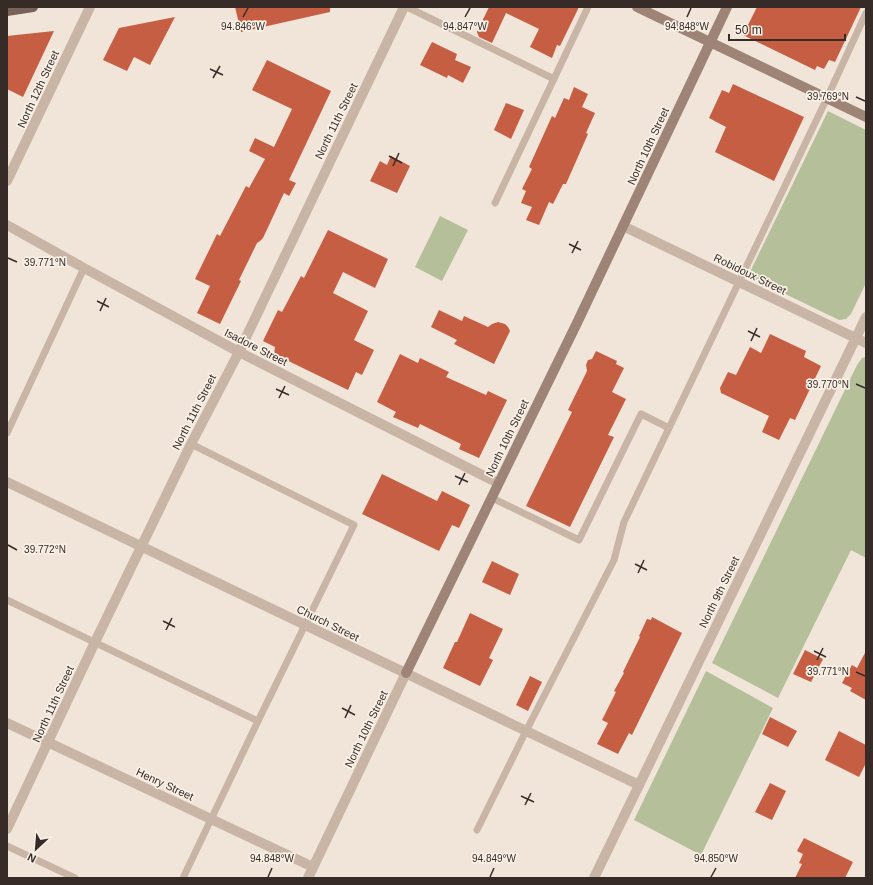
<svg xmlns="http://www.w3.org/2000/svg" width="873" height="885" font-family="Helvetica,sans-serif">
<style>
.green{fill:#b5c09a}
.building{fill:#c65e44}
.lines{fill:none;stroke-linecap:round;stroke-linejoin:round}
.lane{stroke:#c9b5a6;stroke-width:7}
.street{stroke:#c9b5a6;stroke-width:10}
.secondary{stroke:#9d8477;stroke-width:10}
.primary{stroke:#786158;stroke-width:10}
.ticks{fill:none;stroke:#362b27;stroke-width:1.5}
.labels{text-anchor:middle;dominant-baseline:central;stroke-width:3.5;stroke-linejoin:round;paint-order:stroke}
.street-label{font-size:11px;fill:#362b27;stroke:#f9f0e6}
.ticks-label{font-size:10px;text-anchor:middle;fill:#362b27;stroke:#f9f0e6;stroke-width:3.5;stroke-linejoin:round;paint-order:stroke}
</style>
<rect width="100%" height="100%" fill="#f1e5da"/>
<!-- green -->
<g class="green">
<path d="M 828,111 L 866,130 L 866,283 L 851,314 L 846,319 L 839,320 L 748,276 Z"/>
<path d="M 440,216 L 468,230 L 442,281 L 415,267 Z"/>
<path d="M 866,357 L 866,558 L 851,550 L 778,698 L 712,663 L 857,365 L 862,358 Z"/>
<path d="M 706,671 L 773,708 L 701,855 L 634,820 Z"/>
</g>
<!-- building -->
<g class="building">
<path d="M 235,7 L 330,7 L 330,12 L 241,32 Z"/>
<path d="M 489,7 L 579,7 L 560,46 L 557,45 L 552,58 L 530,47 L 539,29 L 506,13 L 492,43 L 479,37 L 477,32 Z"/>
<path d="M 757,7 L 861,7 L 835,62 L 829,60 L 824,69 L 817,66 L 815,70 L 743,35 Z"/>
<path d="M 175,17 L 150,65 L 134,57 L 127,71 L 103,60 L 119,28 Z"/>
<path d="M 54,31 L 23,97 L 7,89 L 7,36 Z"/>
<path d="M 432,42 L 457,54 L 455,60 L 471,67 L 463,83 L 448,75 L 447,78 L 420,65 Z"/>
<path d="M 267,60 L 331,91 L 289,180 L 296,183 L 289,196 L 284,193 L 263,238 L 260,241 L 257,243 L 239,280 L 241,281 L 220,324 L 197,313 L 210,286 L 195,279 L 217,234 L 220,236 L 246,186 L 249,188 L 265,159 L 249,151 L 255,138 L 274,147 L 292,109 L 252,90 Z"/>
<path d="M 733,84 L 804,117 L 774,181 L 715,152 L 726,127 L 709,118 L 722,90 L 729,93 Z"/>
<path d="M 574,87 L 588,94 L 582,107 L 595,113 L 586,133 L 588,134 L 566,184 L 563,184 L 553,204 L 549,202 L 539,225 L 526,220 L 532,207 L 521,203 L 526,191 L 522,189 L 532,169 L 529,167 L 552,116 L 555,118 L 564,98 L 569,100 Z"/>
<path d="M 506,103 L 524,110 L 511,139 L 494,130 Z"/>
<path d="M 391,156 L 410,166 L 397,193 L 370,181 L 380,161 L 387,165 Z"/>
<path d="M 328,230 L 388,259 L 375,288 L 343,272 L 333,293 L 368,311 L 354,340 L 374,350 L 362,375 L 356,372 L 348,390 L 274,354 L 275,347 L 263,341 L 278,310 L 282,312 L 301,276 L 304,278 Z"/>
<path d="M 439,310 L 462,321 L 464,316 L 488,327 L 492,324 L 498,322 L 505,324 L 508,327 L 510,331 L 494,364 L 454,344 L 457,340 L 431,327 Z"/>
<path d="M 770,334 L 806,351 L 804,357 L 821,366 L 795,420 L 790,418 L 779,440 L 762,432 L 769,416 L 721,393 L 720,388 L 728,372 L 736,375 L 750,347 L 761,353 Z"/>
<path d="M 596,351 L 617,361 L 616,364 L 624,368 L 612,392 L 626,399 L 608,435 L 614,437 L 570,527 L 526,506 L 572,412 L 568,410 L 587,371 L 586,365 L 588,360 L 592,359 Z"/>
<path d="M 400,354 L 418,363 L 420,358 L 449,372 L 446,377 L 486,395 L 488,391 L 507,400 L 479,458 L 459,449 L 461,444 L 420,424 L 418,428 L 393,417 L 396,412 L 377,402 Z"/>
<path d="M 382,474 L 437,501 L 442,491 L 470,505 L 459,528 L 452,525 L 439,551 L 362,514 Z"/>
<path d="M 492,561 L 519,574 L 510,595 L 482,582 Z"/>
<path d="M 470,613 L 503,629 L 489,658 L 493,660 L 480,686 L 443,668 L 455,642 L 457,642 Z"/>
<path d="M 652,617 L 682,633 L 632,735 L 629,733 L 618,754 L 597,744 L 608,723 L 602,720 L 616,692 L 614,691 L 624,673 L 623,672 L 640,637 L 639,636 L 647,619 L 651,620 Z"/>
<path d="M 805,650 L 823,659 L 811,682 L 793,674 Z"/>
<path d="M 866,651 L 866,700 L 850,691 L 852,688 L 842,683 L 852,665 L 857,668 Z"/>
<path d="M 530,676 L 542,682 L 528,711 L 516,705 Z"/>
<path d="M 770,717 L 797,731 L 788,747 L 762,734 Z"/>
<path d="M 839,731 L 866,745 L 866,763 L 859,777 L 825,760 Z"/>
<path d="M 770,783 L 786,791 L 772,820 L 755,812 Z"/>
<path d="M 804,838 L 853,862 L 845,878 L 795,878 L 802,864 L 799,863 L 803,854 L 797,851 Z"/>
</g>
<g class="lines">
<!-- lane -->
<g class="lane">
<path d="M 407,7 L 554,79"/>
<path d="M 495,203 L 588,7"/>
<path d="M 7,433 L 84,268"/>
<path d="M 492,498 L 579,540 L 641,414 L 669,428"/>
<path d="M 7,600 L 258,721"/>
<path d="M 477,830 L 526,731 L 614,560 L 624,522 L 827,98 L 866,13"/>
<path d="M 7,846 L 75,878"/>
<path d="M 183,878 L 258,721 L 354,525 L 191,444"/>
</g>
<!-- street -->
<g class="street">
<path d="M 7,181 L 90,7"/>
<path d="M 7,225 L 84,268 L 239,352 L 498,483"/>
<path d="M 623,226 L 866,343"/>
<path d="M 7,482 L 639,785"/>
<path d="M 7,723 L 313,867"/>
<path d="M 7,829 L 95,642 L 191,444 L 239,352 L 404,7"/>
<path d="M 308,878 L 406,673"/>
<path d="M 594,878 L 866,317"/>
</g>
<!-- secondary -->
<g class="secondary">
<path d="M 637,7 L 866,117"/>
<path d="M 406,673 L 577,323 L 727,7"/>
</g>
<!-- primary -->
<path class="primary" d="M 7,11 L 33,7"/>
</g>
<!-- ticks -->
<path class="ticks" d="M 243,17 L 248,8M 465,17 L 470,8M 687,17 L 691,8M 210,69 L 223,75M 213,78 L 220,66M 856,97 L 865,101M 389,156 L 402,163M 393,166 L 399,153M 569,244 L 581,250M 572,253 L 578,241M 8,258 L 17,262M 97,301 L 109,307M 100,311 L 106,298M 748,331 L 760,337M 751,341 L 757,328M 856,384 L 865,388M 276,389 L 289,395M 279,398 L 285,386M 455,476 L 468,482M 459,485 L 465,473M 8,545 L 17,550M 635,564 L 647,570M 638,573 L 644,560M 163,621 L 175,627M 166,630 L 172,618M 814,651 L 826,657M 817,660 L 823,648M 856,672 L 865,676M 342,708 L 355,715M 345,718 L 351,705M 521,796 L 534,802M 525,805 L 531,793M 268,877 L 272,868M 490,877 L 494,868M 711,877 L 716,868"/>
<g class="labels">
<!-- street labels -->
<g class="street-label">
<text transform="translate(38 89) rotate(-65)">North 12th Street</text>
<text transform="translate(336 121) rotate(-64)">North 11th Street</text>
<text transform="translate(648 146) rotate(-65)">North 10th Street</text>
<text transform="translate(750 274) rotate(26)">Robidoux Street</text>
<text transform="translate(256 347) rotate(27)">Isadore Street</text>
<text transform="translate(194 412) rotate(-63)">North 11th Street</text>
<text transform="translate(507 438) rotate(-64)">North 10th Street</text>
<text transform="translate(719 592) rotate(-64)">North 9th Street</text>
<text transform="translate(328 623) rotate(26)">Church Street</text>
<text transform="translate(53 704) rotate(-65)">North 11th Street</text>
<text transform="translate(366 729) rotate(-64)">North 10th Street</text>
<text transform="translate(165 784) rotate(25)">Henry Street</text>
</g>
</g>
<g class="ticks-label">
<text x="243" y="30">94.846°W</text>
<text x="465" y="30">94.847°W</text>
<text x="687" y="30">94.848°W</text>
<text x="828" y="100">39.769°N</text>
<text x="45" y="266">39.771°N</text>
<text x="828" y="388">39.770°N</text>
<text x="45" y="553">39.772°N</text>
<text x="828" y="675">39.771°N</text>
<text x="272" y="862">94.848°W</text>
<text x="494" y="862">94.849°W</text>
<text x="716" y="862">94.850°W</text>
</g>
<!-- border -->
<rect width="873" height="885" fill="none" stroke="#362b27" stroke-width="16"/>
<!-- north arrow -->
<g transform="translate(36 849) rotate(206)" stroke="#f9f0e6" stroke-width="3" paint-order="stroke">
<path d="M0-3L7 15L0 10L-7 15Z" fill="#362b27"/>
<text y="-6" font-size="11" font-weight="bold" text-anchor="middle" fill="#362b27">N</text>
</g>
<!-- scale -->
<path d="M729 34v6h116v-6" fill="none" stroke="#362b27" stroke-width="2"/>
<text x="735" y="34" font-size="12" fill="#362b27" stroke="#f9f0e6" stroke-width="3" paint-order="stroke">50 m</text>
</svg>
